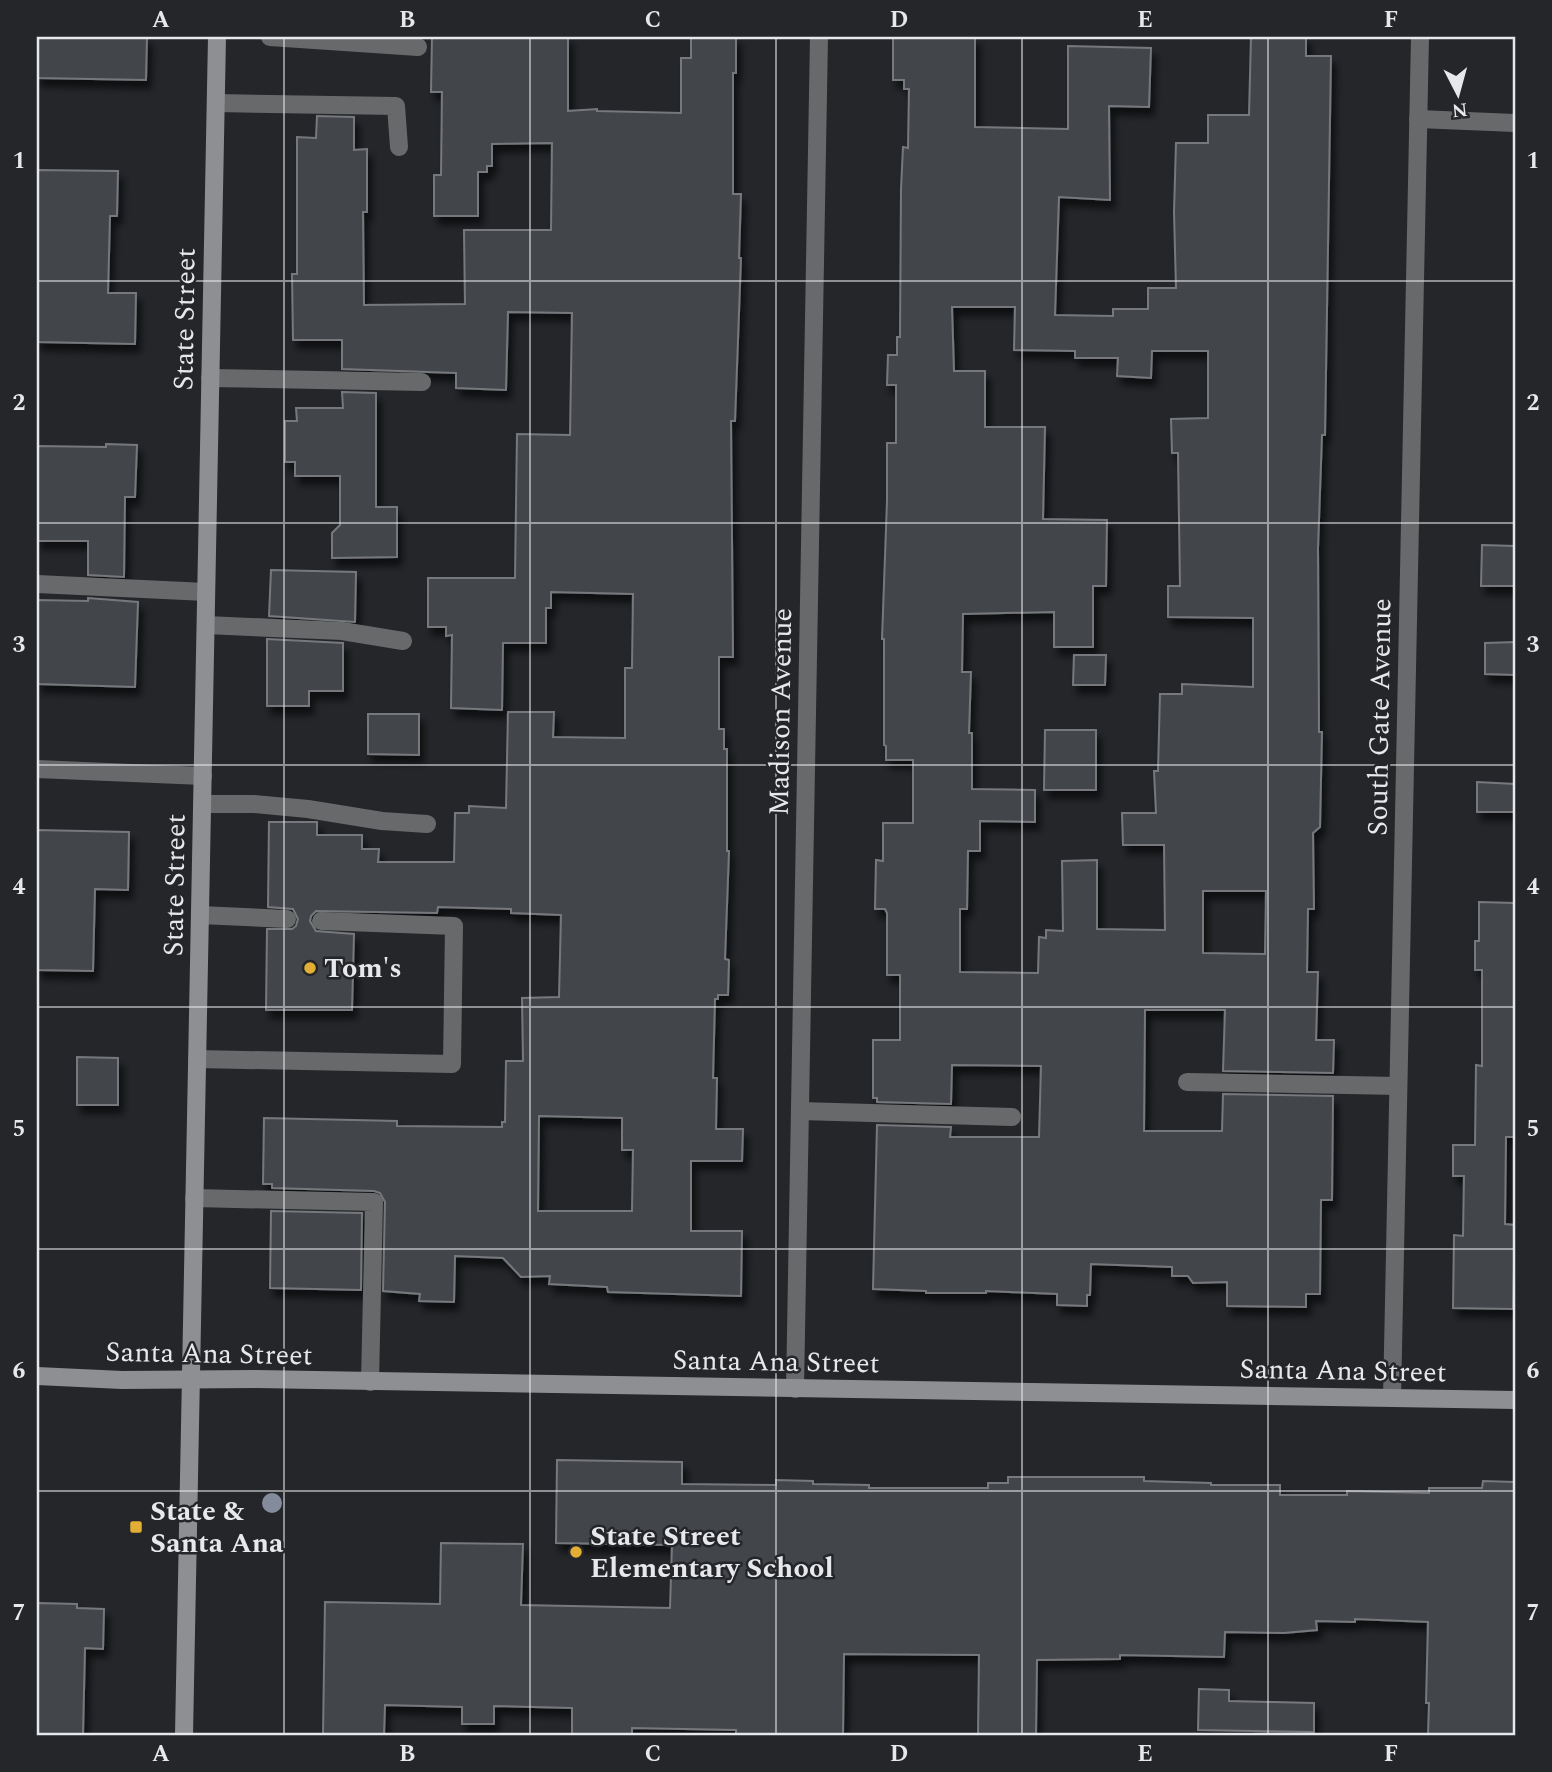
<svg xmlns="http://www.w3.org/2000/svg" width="1552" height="1772" font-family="Spectral,serif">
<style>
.building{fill:#43454a;stroke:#76787d;stroke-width:2;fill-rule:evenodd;filter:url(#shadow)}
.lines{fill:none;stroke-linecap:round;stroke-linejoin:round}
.lane{stroke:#68696b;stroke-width:18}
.street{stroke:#68696b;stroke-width:18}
.secondary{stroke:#8d8f93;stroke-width:18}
.tree{fill:#838b9c}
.grid{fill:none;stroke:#e7e8eb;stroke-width:2;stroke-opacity:0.55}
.poi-dot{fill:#e2af34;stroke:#24262a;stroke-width:2.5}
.labels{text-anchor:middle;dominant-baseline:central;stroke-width:5;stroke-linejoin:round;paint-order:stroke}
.street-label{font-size:28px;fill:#e7e8eb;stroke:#24262a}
.poi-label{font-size:28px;font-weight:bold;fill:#e7e8eb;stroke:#24262a;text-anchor:start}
.neatline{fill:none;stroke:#e7e8eb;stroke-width:2.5}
.grid-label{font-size:23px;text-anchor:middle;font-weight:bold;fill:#e7e8eb}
</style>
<defs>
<filter id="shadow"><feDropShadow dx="4.5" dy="8" stdDeviation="3.5" flood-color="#0009"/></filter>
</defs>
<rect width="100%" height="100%" fill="#24262a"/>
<!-- building -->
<g class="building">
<path d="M 37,37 L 147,37 L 146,80 L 37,78 Z"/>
<path d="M 432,37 L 568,37 L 568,111 L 597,109 L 597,111 L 681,113 L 681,58 L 691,58 L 691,37 L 736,37 L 736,73 L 733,73 L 733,194 L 741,194 L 739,258 L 741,258 L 735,421 L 731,421 L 733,657 L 719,657 L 719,729 L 724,729 L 724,749 L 727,749 L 727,851 L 729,851 L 725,959 L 729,960 L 728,995 L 718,995 L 718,999 L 715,999 L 713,1078 L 717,1078 L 716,1129 L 743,1129 L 742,1161 L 691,1161 L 691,1231 L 742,1231 L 741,1296 L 608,1292 L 607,1287 L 549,1284 L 550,1276 L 521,1277 L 503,1258 L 455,1256 L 454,1302 L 419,1301 L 420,1294 L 383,1291 L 385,1202 L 380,1193 L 374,1191 L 272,1188 L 272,1184 L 263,1184 L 264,1118 L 397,1121 L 397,1126 L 502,1127 L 502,1122 L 505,1122 L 506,1061 L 523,1061 L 522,998 L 559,997 L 561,915 L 511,913 L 511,909 L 438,907 L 437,913 L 316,911 L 311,916 L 310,921 L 316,931 L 354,934 L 352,1010 L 266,1010 L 267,929 L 292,929 L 296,926 L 298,919 L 293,909 L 268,907 L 269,822 L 317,822 L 317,835 L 362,835 L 362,849 L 379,849 L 378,862 L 454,862 L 455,813 L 469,813 L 469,806 L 506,808 L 508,712 L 554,712 L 553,737 L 625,738 L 625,668 L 632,668 L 633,594 L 551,592 L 551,608 L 546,608 L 546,643 L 503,643 L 502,710 L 451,708 L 452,635 L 446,636 L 446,627 L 428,627 L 428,578 L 515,578 L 517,434 L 570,435 L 572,313 L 508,312 L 506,390 L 456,388 L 456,373 L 342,369 L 342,340 L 293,340 L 292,274 L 297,274 L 297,137 L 316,138 L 317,116 L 354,117 L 354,150 L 367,149 L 367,212 L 363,212 L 364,305 L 465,304 L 464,230 L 551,230 L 552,143 L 492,144 L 492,166 L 487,166 L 487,172 L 478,172 L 478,216 L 434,216 L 434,175 L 441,175 L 442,92 L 431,92 ZM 539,1116 L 622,1118 L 622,1150 L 633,1150 L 632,1211 L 538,1211 Z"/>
<path d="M 893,37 L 975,37 L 975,127 L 1068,129 L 1068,46 L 1151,48 L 1149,107 L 1109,106 L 1110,200 L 1059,197 L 1055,315 L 1113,316 L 1113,309 L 1148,309 L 1148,288 L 1176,288 L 1174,212 L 1176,143 L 1208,143 L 1208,115 L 1249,115 L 1251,37 L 1306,37 L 1306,56 L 1331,56 L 1325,435 L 1322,435 L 1318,548 L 1319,732 L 1322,732 L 1320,827 L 1313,833 L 1314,909 L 1308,909 L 1307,972 L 1318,972 L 1316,1040 L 1334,1040 L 1333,1073 L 1223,1071 L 1225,1010 L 1145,1010 L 1144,1131 L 1222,1131 L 1223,1094 L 1333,1096 L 1332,1200 L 1321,1200 L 1320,1294 L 1306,1294 L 1306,1307 L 1227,1306 L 1227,1282 L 1193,1283 L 1188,1276 L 1172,1276 L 1172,1267 L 1091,1264 L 1090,1295 L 1087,1295 L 1087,1306 L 1057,1305 L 1057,1294 L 986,1291 L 986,1293 L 926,1293 L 926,1291 L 873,1289 L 877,1125 L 951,1127 L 950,1137 L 1039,1137 L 1041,1066 L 952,1065 L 951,1104 L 877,1102 L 877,1098 L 873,1098 L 873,1040 L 900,1040 L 900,975 L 887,975 L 887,913 L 885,909 L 875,909 L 876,860 L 883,861 L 883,823 L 913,823 L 913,760 L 886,760 L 886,746 L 884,745 L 884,639 L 882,639 L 887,501 L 887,443 L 896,443 L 896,385 L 887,385 L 888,355 L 897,355 L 897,337 L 900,337 L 901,189 L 903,147 L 908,148 L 909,89 L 904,89 L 904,80 L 893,80 ZM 952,307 L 1015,307 L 1014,350 L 1075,351 L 1075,358 L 1118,358 L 1117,376 L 1151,378 L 1152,351 L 1208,351 L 1208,418 L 1171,419 L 1172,453 L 1178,453 L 1180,586 L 1168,586 L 1168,617 L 1253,618 L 1253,687 L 1182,684 L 1182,694 L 1160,694 L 1158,771 L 1154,771 L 1156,813 L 1122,813 L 1123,845 L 1164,845 L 1165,930 L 1097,929 L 1097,860 L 1062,861 L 1063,931 L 1046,930 L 1046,938 L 1039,937 L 1038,973 L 960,972 L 960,909 L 967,909 L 968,851 L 980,851 L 980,821 L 1035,822 L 1035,790 L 972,789 L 972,733 L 969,733 L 971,672 L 962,672 L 963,614 L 1054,612 L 1054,647 L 1093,647 L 1093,586 L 1106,586 L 1107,520 L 1043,519 L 1045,427 L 985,427 L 985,371 L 954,371 ZM 1203,891 L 1266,891 L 1265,954 L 1203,953 Z"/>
<path d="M 37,170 L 118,171 L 117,216 L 110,216 L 108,293 L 136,293 L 135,344 L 37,342 Z"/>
<path d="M 342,392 L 376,393 L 376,507 L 397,507 L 397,557 L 332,558 L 332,533 L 340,525 L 340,476 L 295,476 L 295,462 L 285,462 L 285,421 L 297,421 L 296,408 L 343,408 Z"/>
<path d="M 106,444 L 137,445 L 135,497 L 125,497 L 124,577 L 88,575 L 88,541 L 37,541 L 37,446 L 106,447 Z"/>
<path d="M 1482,545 L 1515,546 L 1515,586 L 1481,586 Z"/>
<path d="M 271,570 L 356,572 L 355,622 L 269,616 Z"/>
<path d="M 88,598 L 138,602 L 135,687 L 37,684 L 37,600 L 88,601 Z"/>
<path d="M 267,639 L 343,643 L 343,691 L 309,691 L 309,706 L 267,706 Z"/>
<path d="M 1515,642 L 1515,675 L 1485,674 L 1485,643 Z"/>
<path d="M 1074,655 L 1106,655 L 1105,685 L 1073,685 Z"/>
<path d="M 368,714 L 419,714 L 419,755 L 368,754 Z"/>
<path d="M 1045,730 L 1096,730 L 1096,790 L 1044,790 Z"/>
<path d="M 1477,782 L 1515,784 L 1515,812 L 1477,812 Z"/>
<path d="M 37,830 L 129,832 L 128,890 L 95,889 L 93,971 L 37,970 Z"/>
<path d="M 1479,902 L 1515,903 L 1515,1137 L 1506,1137 L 1505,1224 L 1515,1225 L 1513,1309 L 1453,1308 L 1454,1235 L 1463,1236 L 1464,1176 L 1453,1176 L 1453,1145 L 1475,1145 L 1476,1065 L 1482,1066 L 1482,970 L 1475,970 L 1475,941 L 1479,941 Z"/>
<path d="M 77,1057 L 118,1058 L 118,1105 L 77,1105 Z"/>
<path d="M 271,1211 L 362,1213 L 361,1290 L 270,1288 Z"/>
<path d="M 557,1460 L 682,1462 L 682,1484 L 776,1485 L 776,1480 L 813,1481 L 813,1484 L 869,1485 L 869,1488 L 988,1488 L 988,1483 L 1008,1483 L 1008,1477 L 1144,1477 L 1144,1481 L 1211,1483 L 1211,1485 L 1280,1485 L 1280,1495 L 1347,1495 L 1347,1491 L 1429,1493 L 1429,1488 L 1482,1488 L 1483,1481 L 1515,1482 L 1515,1735 L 1428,1735 L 1429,1703 L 1426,1703 L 1428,1622 L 1355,1619 L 1355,1622 L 1316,1621 L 1317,1630 L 1284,1633 L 1225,1632 L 1224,1657 L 1120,1655 L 1120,1659 L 1037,1660 L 1036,1735 L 978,1735 L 979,1655 L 844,1654 L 843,1735 L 736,1735 L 736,1730 L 632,1728 L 632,1735 L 572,1735 L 572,1708 L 494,1706 L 494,1724 L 462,1724 L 462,1707 L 385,1705 L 384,1735 L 323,1735 L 325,1602 L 440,1604 L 441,1543 L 523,1544 L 521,1605 L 670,1608 L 672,1545 L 556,1543 Z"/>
<path d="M 37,1603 L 77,1604 L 77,1608 L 104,1609 L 103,1649 L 85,1648 L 83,1735 L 37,1735 Z"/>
<path d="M 1199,1689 L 1229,1690 L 1229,1701 L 1314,1703 L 1314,1732 L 1198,1730 Z"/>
</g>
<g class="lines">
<!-- lane -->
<g class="lane">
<path d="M 270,37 L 418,47"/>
<path d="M 216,103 L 396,106 L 399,147"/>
<path d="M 1418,119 L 1515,123"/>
<path d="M 210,378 L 422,382"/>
<path d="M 37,584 L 206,592"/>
<path d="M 206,625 L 342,631 L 403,641"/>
<path d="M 37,769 L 203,776"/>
<path d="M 203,804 L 254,804 L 308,809 L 382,821 L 427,824"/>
<path d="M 200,915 L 287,919"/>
<path d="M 197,1059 L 452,1064 L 454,926 L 321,921"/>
<path d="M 1187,1082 L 1398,1086"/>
<path d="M 800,1111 L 1012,1117"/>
<path d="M 194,1198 L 374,1202 L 370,1382"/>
</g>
<!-- street -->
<g class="street">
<path d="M 795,1389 L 819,37"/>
<path d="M 1392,1398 L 1420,37"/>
</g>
<!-- secondary -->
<g class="secondary">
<path d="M 37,1376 L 122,1380 L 256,1379 L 1515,1400"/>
<path d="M 184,1735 L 217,37"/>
</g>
</g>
<!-- trees -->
<circle class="tree" cx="272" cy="1503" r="10"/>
<!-- grid -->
<path class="grid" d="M 284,37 L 284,1735M 530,37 L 530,1735M 776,37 L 776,1735M 1022,37 L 1022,1735M 1268,37 L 1268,1735M 37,281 L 1515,281M 37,523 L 1515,523M 37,765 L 1515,765M 37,1007 L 1515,1007M 37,1249 L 1515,1249M 37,1491 L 1515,1491"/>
<!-- markers -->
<g class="poi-dot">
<circle cx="310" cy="968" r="7"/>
<rect x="129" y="1520" width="14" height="14" rx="3.5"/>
<circle cx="576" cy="1552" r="7"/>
</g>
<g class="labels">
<!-- street labels -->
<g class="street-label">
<text transform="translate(185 319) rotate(-89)">State Street</text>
<text transform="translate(781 712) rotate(-89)">Madison Avenue</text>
<text transform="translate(1380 717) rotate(-89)">South Gate Avenue</text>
<text transform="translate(175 885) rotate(-89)">State Street</text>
<text transform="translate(209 1354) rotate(1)">Santa Ana Street</text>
<text transform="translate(776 1362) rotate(1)">Santa Ana Street</text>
<text transform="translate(1343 1371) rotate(1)">Santa Ana Street</text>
</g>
<!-- poi labels -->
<g class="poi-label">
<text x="324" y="968">Tom's</text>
<text x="150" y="1511">State &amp;<tspan x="150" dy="32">Santa Ana</tspan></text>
<text x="590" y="1536">State Street<tspan x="590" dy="32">Elementary School</tspan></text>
</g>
</g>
<!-- border -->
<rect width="1552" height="1772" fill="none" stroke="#24262a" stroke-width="77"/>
<!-- north arrow -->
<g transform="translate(1458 94) rotate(174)" stroke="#24262a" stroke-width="5" paint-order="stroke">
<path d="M0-5L12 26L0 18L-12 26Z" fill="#e7e8eb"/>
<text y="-10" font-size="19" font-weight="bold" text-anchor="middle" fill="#e7e8eb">N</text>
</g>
<rect x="38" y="38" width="1476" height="1696" class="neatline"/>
<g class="grid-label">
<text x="161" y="27">A</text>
<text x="407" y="27">B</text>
<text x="653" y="27">C</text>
<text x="899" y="27">D</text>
<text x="1145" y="27">E</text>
<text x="1391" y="27">F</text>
<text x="19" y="168">1</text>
<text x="1533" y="168">1</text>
<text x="19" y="410">2</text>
<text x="1533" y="410">2</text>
<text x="19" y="652">3</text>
<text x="1533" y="652">3</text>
<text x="19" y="894">4</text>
<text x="1533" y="894">4</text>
<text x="19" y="1136">5</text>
<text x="1533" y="1136">5</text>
<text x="19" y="1378">6</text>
<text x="1533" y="1378">6</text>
<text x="19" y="1620">7</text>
<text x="1533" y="1620">7</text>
<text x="161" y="1761">A</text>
<text x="407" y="1761">B</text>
<text x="653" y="1761">C</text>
<text x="899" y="1761">D</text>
<text x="1145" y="1761">E</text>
<text x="1391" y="1761">F</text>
</g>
</svg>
